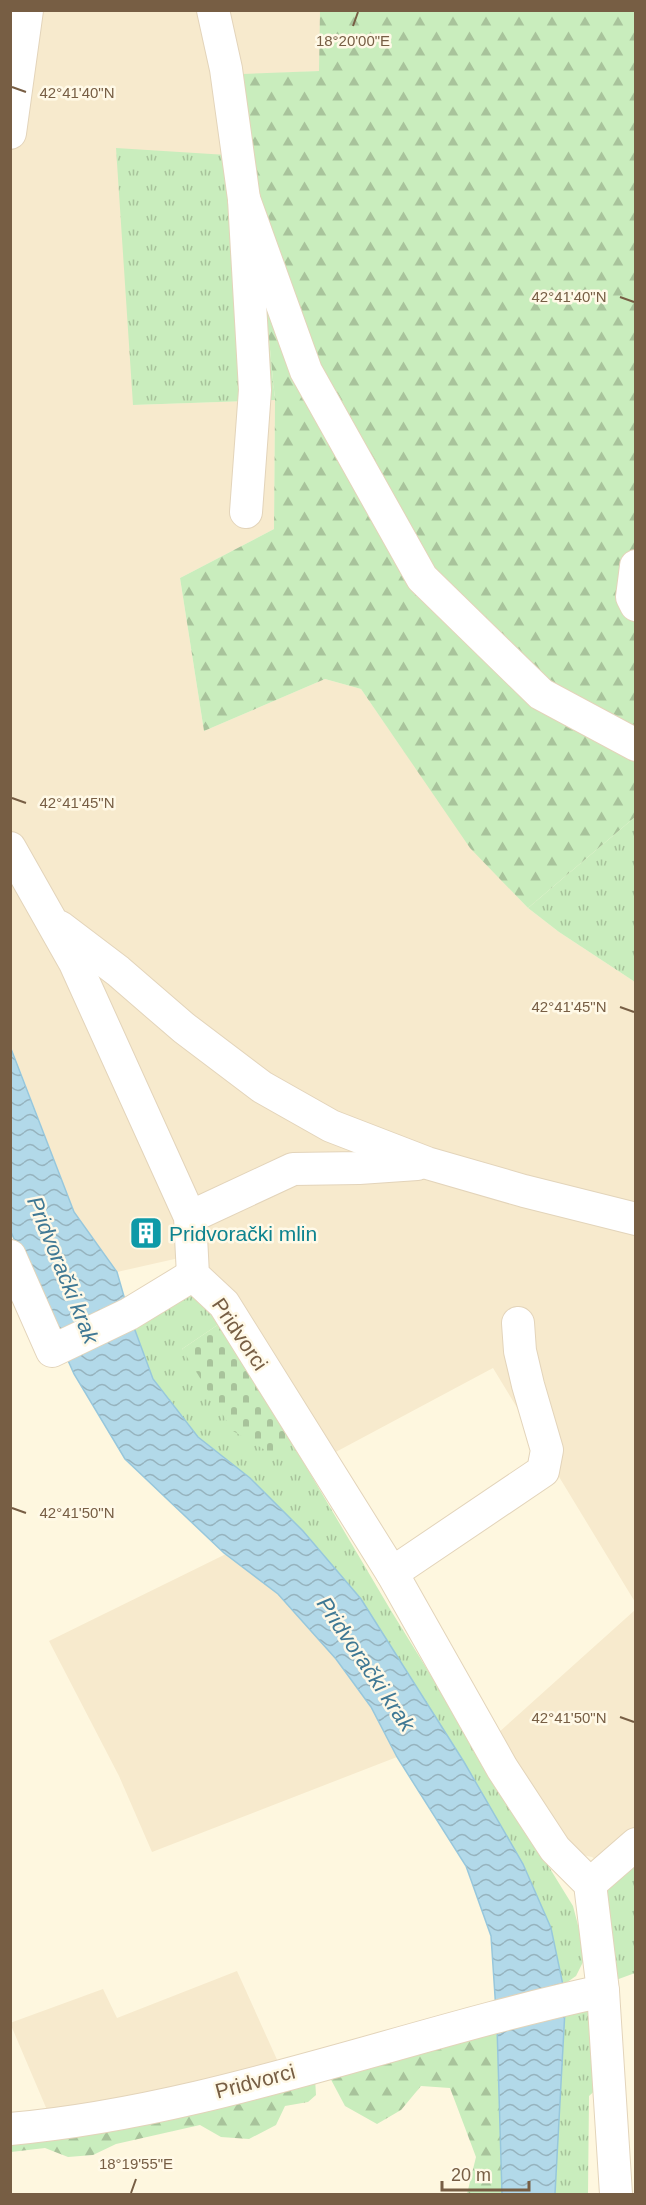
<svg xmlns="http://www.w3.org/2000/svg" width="646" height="2205" font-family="Helvetica,sans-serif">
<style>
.residential{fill:#f7eacd}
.grass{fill:url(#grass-tufts)}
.forest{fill:url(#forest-firs)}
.cemetery{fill:url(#cemetery-stones)}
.water{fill:url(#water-waves);stroke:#97c7dc;stroke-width:1.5}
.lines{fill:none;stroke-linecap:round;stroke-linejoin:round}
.minor-casing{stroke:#e3d4ba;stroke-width:34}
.minor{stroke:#fff;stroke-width:32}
.ticks{fill:none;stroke:#775e44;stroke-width:2}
.labels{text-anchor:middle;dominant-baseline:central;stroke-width:5;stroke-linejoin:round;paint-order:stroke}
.culture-label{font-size:21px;fill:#0d838f;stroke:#fff9e7;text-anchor:start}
.street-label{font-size:21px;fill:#775e44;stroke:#fff9e7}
.water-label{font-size:22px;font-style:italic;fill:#3f7894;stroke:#fff9e7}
.ticks-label{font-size:15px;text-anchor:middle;fill:#775e44;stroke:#fff9e7;stroke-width:5;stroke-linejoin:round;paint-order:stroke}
</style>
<defs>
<pattern id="grass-tufts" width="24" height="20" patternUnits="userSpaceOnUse" patternTransform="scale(1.5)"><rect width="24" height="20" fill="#c9edbd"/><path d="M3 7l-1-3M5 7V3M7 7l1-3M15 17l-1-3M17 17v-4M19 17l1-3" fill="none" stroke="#a8c39b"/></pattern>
<pattern id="forest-firs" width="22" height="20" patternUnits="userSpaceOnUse" patternTransform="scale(1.5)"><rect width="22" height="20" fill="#c9edbd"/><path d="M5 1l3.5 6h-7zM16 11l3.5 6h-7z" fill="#a8c39b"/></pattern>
<pattern id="cemetery-stones" width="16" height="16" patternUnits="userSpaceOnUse" patternTransform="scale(1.5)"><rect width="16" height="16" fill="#c9edbd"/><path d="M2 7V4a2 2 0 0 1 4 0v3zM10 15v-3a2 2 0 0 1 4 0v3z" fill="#a8c39b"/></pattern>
<pattern id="water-waves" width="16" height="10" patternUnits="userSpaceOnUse" patternTransform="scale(1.5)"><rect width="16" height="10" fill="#b2d9e9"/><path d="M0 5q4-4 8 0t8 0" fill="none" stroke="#96b3be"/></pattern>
</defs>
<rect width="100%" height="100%" fill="#fef7df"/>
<!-- residential -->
<g class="residential">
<path d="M 11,11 L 320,11 L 320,71 L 215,76 L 228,155 L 133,405 L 275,400 L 274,529 L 180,578 L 204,731 L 325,679 L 361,689 L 471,848 L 528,908 L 559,932 L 635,982 L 635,1602 L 493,1368 L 332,1454 L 179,1258 L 117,1272 L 74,1212 L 11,1046 Z"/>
<path d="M 226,1554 L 278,1594 L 336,1659 L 371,1707 L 397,1757 L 152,1852 L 119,1776 L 49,1641 Z"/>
<path d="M 635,1610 L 635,1851 L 611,1871 L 592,1857 L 568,1852 L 497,1734 Z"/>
<path d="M 237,1971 L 279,2064 L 50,2117 L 10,2023 L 103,1989 L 117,2018 Z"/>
</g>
<!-- grass -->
<g class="grass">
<path d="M 243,74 L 275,400 L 133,405 L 116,148 L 227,155 L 215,76 Z"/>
<path d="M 635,817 L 635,982 L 559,932 L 528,908 Z"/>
<path d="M 203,1291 L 222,1322 L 182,1349 L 291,1441 L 390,1609 L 573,1906 L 586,1956 L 576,1976 L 563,1985 L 551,1928 L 523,1864 L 464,1762 L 361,1599 L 303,1531 L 250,1478 L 198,1437 L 153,1379 L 131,1321 L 185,1296 Z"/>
<path d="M 635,1851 L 635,1973 L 616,1980 L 605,1898 L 611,1871 Z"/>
<path d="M 579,2007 L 593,2015 L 599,2087 L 589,2096 L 588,2194 L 555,2194 L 565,2010 Z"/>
</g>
<!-- forest -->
<g class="forest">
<path d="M 320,11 L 635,11 L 635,817 L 528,908 L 470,848 L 361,689 L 325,679 L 204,731 L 180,578 L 274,529 L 275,400 L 243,74 L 319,71 Z"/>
<path d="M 497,2026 L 502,2194 L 467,2194 L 476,2157 L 450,2088 L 421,2086 L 401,2110 L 377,2124 L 345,2106 L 328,2074 Z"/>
<path d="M 315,2078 L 316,2095 L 308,2102 L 285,2106 L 276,2125 L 249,2139 L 221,2137 L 200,2125 L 116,2144 L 93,2155 L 68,2157 L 45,2148 L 11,2152 L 11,2139 Z"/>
</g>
<!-- cemetery -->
<path class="cemetery" d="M 222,1322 L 291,1441 L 272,1454 L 233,1431 L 182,1349 Z"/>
<!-- water -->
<path class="water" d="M 10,1046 L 74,1212 L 117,1272 L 129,1314 L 153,1379 L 198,1437 L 250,1478 L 303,1531 L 361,1599 L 464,1762 L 523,1864 L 551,1928 L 563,1985 L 565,2010 L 555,2194 L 502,2194 L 497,2026 L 491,1936 L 466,1866 L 397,1757 L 371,1707 L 336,1659 L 278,1594 L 224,1553 L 125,1459 L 74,1374 L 11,1232 Z"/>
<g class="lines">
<defs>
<g id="minor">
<path d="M 213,10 L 226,69 L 244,199 L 255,390 L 246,512"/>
<path d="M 10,133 L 27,10"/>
<path d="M 244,199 L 306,371 L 422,578 L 541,694 L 636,745"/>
<path d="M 636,566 L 632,597 L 636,605"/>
<path d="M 10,848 L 75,963 L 190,1217 L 193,1275 L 224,1304 L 392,1573 L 502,1768 L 555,1849 L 590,1884 L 603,1991 L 616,2194"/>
<path d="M 60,927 L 118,971 L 184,1028 L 262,1087 L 331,1126 L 427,1163 L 524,1191 L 636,1219"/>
<path d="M 190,1217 L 293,1169 L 359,1168 L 417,1164"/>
<path d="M 10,1256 L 52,1351 L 129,1314 L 193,1275"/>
<path d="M 392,1573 L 543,1471 L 547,1450 L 528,1385 L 520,1351 L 518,1323"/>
<path d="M 590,1884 L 636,1844"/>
<path d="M 10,2129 C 211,2111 406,2033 603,1991"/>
</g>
</defs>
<!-- minor casing -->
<use href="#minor" class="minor-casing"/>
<!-- minor -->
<use href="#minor" class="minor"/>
</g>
<!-- ticks -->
<path class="ticks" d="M 353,26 L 358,12M 12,87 L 26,92M 620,297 L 634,302M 12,798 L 26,803M 620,1007 L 634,1012M 12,1508 L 26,1513M 620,1717 L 634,1722M 131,2193 L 136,2179"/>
<!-- icons -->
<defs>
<symbol id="building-square" viewBox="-11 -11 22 22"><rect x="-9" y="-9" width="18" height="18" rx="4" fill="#0f9aa8" stroke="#fff9e7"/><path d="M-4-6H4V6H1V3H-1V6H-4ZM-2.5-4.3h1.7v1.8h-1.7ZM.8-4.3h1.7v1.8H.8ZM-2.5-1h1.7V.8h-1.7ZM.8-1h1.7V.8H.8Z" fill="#fff"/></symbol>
</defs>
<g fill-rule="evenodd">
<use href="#building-square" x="127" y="1214" width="38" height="38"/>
</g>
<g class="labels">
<!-- culture labels -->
<g class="culture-label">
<text x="169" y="1233">Pridvorački mlin</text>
</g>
<!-- street labels -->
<g class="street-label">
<text transform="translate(240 1334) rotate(56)">Pridvorci</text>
<text transform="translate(255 2081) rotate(-15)">Pridvorci</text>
</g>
<!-- water labels -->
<g class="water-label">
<text transform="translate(63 1270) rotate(68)">Pridvorački krak</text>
<text transform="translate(366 1664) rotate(56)">Pridvorački krak</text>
</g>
</g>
<g class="ticks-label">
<text x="353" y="46">18°20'00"E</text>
<text x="77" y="98">42°41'40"N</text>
<text x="569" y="302">42°41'40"N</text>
<text x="77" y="808">42°41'45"N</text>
<text x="569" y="1012">42°41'45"N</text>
<text x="77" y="1518">42°41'50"N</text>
<text x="569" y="1723">42°41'50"N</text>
<text x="136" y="2169">18°19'55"E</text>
</g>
<!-- border -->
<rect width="646" height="2205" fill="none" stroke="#775e44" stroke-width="24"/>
<!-- scale -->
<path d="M442 2181v9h87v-9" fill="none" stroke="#775e44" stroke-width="3"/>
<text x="451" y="2181" font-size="18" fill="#775e44" stroke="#fff9e7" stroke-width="4.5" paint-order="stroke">20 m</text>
</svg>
